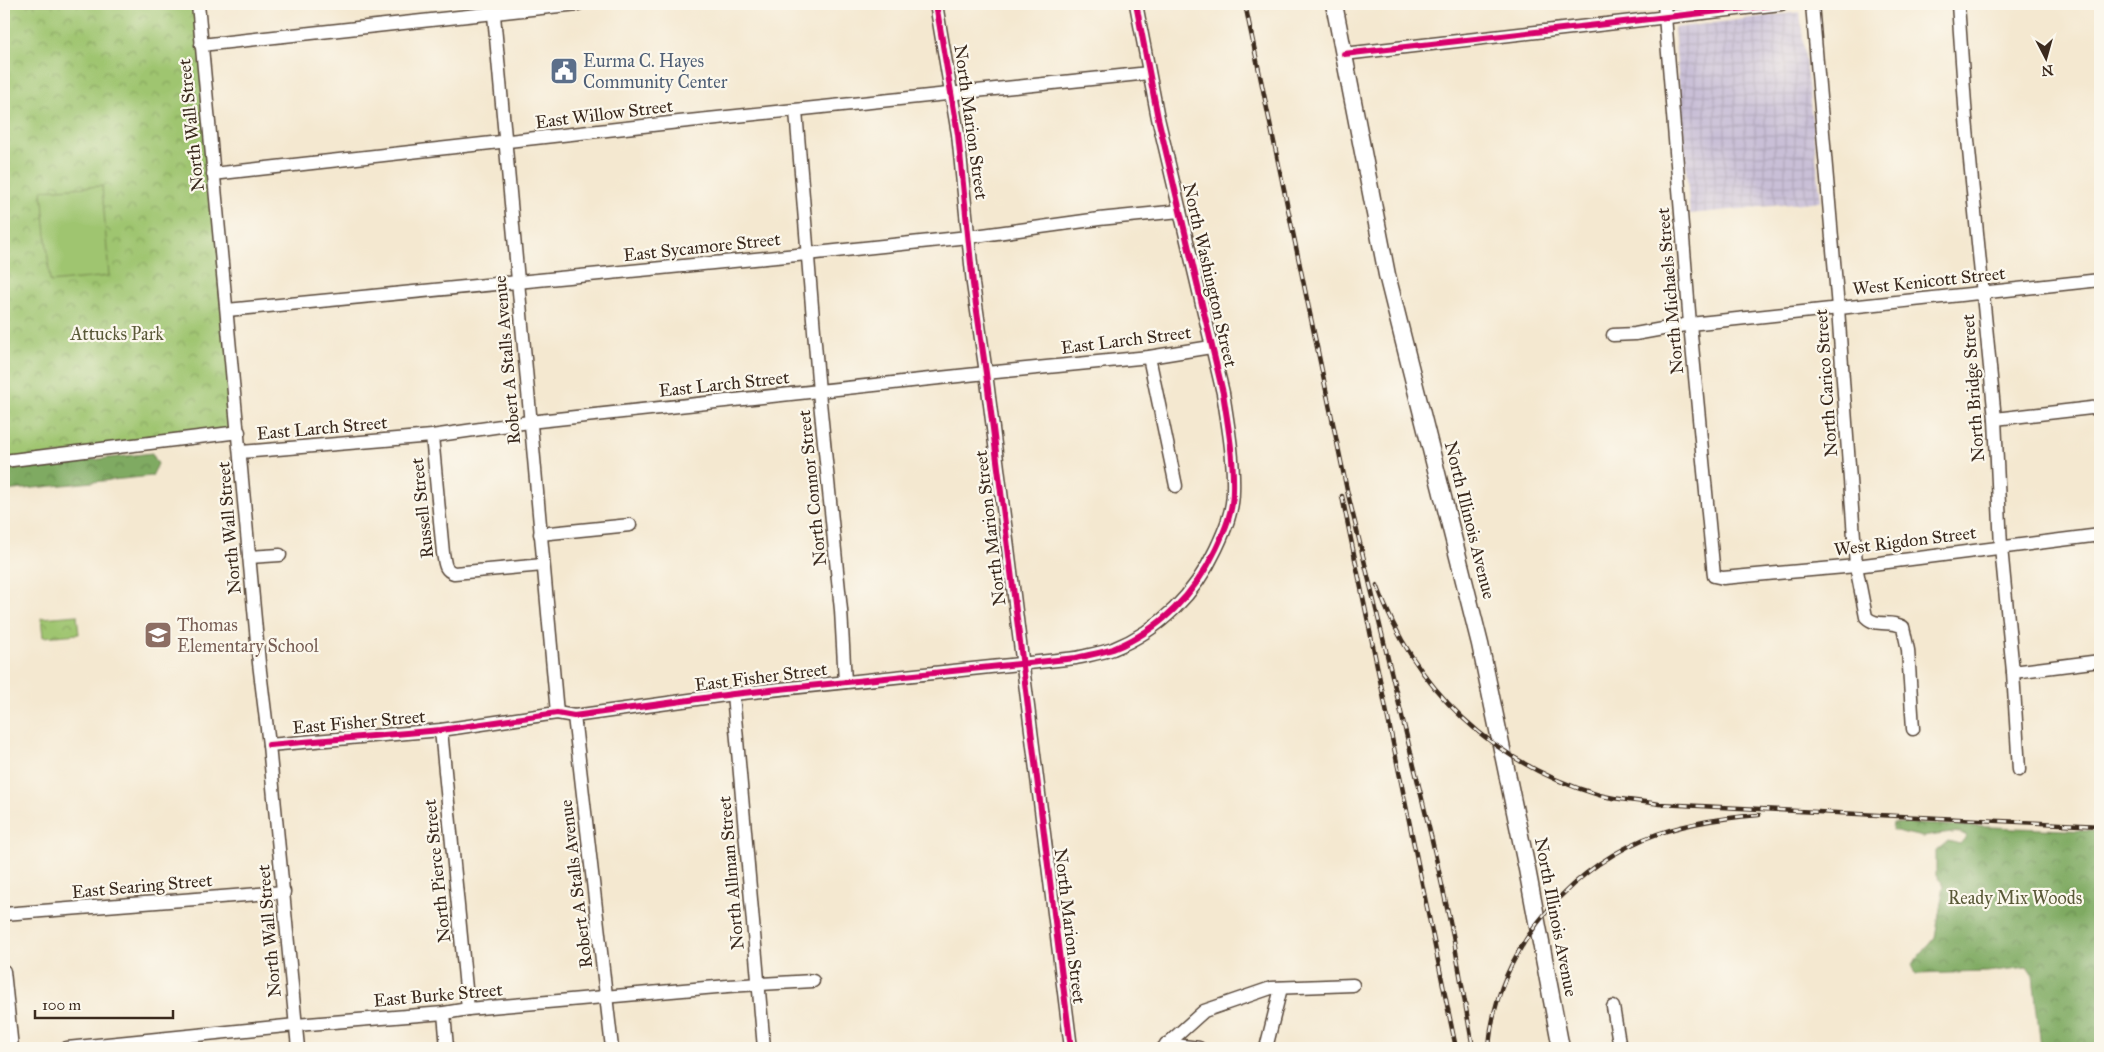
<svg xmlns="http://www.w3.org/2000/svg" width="2104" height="1052" font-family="'IM FELL Great Primer',serif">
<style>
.industrial{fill:url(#industrial-grid)}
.forest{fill:url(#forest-crowns);stroke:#5d6a40}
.park{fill:url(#park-crowns);stroke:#6d7847}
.pitch{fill:#9fc570;stroke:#6d7847}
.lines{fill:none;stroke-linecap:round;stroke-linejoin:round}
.minor-casing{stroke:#574639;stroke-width:15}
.major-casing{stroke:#574639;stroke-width:19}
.minor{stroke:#fff;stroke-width:12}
.major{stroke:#fff;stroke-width:16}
.rail-casing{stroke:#3b2a1e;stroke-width:4.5}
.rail{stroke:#fbf7ec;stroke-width:2.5;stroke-dasharray:8;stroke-linecap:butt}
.cycleway-casing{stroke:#fbf7ec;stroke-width:9}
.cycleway{stroke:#d6006c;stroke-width:6}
.labels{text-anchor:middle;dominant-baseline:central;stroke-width:4.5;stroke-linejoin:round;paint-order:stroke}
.service-label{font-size:18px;fill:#4e5e75;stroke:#fbf7ec;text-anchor:start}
.street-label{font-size:18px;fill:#3b2a1e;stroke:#fbf7ec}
.park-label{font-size:18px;fill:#595837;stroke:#fbf7ec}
.education-label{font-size:18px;fill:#785e54;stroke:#fbf7ec;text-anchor:start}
</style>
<defs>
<pattern id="industrial-grid" width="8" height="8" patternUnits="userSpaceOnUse" patternTransform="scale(1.25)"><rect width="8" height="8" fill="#c9bfd7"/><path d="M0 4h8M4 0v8" fill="none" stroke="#aea4b8"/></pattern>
<pattern id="forest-crowns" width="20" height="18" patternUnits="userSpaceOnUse" patternTransform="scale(1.25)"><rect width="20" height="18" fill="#7faa62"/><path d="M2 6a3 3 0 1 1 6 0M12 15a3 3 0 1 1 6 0" fill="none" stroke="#698b50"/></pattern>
<pattern id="park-crowns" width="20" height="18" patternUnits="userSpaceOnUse" patternTransform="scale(1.25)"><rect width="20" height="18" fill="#9fc570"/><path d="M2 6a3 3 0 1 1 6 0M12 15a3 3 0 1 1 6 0" fill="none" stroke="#83a05b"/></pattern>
</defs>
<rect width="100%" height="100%" fill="#fbf7ec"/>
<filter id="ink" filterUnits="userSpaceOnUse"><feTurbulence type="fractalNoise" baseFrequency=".02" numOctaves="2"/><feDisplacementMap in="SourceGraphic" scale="10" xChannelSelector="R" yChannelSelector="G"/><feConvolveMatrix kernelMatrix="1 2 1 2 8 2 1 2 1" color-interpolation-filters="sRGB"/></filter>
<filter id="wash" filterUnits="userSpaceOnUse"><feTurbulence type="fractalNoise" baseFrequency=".0096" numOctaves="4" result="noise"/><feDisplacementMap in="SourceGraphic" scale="20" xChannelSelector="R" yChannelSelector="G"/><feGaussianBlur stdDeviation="1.12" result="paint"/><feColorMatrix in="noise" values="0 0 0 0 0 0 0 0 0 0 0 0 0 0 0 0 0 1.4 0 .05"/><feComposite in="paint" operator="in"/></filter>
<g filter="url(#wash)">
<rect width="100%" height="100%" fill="#f4e8d0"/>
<!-- industrial -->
<path class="industrial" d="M 1800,12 L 1821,201 L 1690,214 L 1674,28 Z"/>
<!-- forest -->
<g class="forest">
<path d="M 152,453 L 158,464 L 152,476 L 4,491 L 4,470 Z"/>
<path d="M 1893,823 L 2091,831 L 2100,833 L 2100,1048 L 2041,1048 L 2033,976 L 2027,967 L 1987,972 L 1916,974 L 1912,964 L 1935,937 L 1944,885 L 1936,876 L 1936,851 L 1948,841 L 1960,844 L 1967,836 L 1959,832 L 1922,837 L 1892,830 Z"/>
</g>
<!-- park -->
<g class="park">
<path d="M 4,4 L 200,4 L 239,432 L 4,461 Z"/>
<path d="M 77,615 L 79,634 L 43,637 L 41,618 Z"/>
</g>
<!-- pitch -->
<path class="pitch" d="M 102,186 L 109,276 L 50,282 L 42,190 Z"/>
</g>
<g filter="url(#ink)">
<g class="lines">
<defs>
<g id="minor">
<path d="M 198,4 L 259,663 L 269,745 L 298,1048"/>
<path d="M 493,4 L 557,713"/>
<path d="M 936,4 L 958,134 L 973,284 L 986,373 L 1071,1048"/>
<path d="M 1664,4 L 1690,324 L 1714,576 L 1723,578 L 1856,566 L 2100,535"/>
<path d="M 1812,4 L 1838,308 L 1856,566 L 1866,617 C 1877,628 1890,619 1903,627 L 1908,650 L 1913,729"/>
<path d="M 1958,4 L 1966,119 L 1995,419 L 2001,547 L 2013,672 L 2019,770"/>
<path d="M 201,45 L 578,4"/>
<path d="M 1344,54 L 1781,4"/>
<path d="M 796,111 L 819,392 L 841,610 L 845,682"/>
<path d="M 213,174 L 679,122 L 1149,73"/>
<path d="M 227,310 L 807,254 L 968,237 L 1099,219 L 1180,211"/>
<path d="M 1613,335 L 1635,334 L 1690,324 L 2100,280"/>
<path d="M 1149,357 L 1176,486"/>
<path d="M 1995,419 L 2100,407"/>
<path d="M 432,436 L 443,553 C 445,563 444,570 454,573 L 543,565"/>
<path d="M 241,452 L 432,436 L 529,422 L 986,373 L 1149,357 L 1211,347"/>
<path d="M 4,461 L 239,432"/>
<path d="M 540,534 L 630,525"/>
<path d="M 249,557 L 280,555"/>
<path d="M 2013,672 L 2100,661"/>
<path d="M 733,694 L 764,1048"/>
<path d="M 574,716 L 612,1048"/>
<path d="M 441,730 L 468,1009"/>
<path d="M 269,745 L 441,730 L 557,713 L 574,716 L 733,694 L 1076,658 C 1088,655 1101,653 1113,649 C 1160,630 1195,594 1216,549 C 1225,530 1233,511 1233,491 C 1234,458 1228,425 1223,393 L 1158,118 L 1136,4"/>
<path d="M 4,914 L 284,892"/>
<path d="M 4,971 L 12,1048"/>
<path d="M 1613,1007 L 1620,1048"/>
<path d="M 444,1013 L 447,1048"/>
<path d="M 1166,1044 L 1199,1048"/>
<path d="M 67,1048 L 296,1025 L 444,1013 L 468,1009 L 728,986 L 813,981"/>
<path d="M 1163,1048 L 1204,1011 L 1271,988 L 1353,985"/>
<path d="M 1266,1048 L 1281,988"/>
</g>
<path id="major" d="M 1334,4 L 1387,275 L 1480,644 L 1527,869 L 1561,1048"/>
</defs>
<!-- minor casing -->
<use href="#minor" class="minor-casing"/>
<!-- major casing -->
<use href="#major" class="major-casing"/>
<!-- minor -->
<use href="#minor" class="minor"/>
<!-- major -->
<use href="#major" class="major"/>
<defs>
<g id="rail">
<path d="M 1245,4 L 1347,490 L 1432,840 L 1453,935 L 1473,1048"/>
<path d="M 1342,496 L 1456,1048"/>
<path d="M 1377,585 C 1414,689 1493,764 1599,795 C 1618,800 1640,801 1659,804 L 2100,826"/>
<path d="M 1489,1048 C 1495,957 1561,875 1644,839 C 1681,824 1719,818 1759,815"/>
</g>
</defs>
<!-- rail casing -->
<use href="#rail" class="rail-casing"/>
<!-- rail -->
<use href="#rail" class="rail"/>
<defs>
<g id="cycleway">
<path d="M 936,4 L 958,134 L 973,284 L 986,373 L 1071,1048"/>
<path d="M 1344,54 L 1781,4"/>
<path d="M 269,745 L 441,730 L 557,713 L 574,716 L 733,694 L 1076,658 C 1088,655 1101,653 1113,649 C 1160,630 1195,594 1216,549 C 1225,530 1233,511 1233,491 C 1234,458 1228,425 1223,393 L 1158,118 L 1136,4"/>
</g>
</defs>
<!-- cycleway casing -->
<use href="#cycleway" class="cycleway-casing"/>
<!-- cycleway -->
<use href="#cycleway" class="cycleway"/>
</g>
</g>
<!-- icons -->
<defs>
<symbol id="civic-square" viewBox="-11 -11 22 22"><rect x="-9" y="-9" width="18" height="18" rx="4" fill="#5c6f8a" stroke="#fbf7ec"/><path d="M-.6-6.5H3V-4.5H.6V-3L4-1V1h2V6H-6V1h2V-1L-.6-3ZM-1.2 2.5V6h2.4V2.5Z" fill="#fff"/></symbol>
<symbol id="school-square" viewBox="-11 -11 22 22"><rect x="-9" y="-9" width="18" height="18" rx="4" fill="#8d6e63" stroke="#fbf7ec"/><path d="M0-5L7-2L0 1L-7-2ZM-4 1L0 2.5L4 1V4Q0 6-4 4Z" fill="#fff"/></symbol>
</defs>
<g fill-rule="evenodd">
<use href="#civic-square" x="548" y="55" width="32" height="32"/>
<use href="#school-square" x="142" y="619" width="32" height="32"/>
</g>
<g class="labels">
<!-- service labels -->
<g class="service-label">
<text x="583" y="61">Eurma C. Hayes<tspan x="583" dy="21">Community Center</tspan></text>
</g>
<!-- street labels -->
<g class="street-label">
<text transform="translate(604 114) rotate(-7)">East Willow Street</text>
<text transform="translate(971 122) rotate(82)">North Marion Street</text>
<text transform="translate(191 125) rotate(-96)">North Wall Street</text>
<text transform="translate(702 247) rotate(-6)">East Sycamore Street</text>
<text transform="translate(1210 275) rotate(77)">North Washington Street</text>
<text transform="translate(1929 281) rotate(-6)">West Kenicott Street</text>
<text transform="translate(1670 291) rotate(-95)">North Michaels Street</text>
<text transform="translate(1126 340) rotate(-7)">East Larch Street</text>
<text transform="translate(507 360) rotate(-95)">Robert A Stalls Avenue</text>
<text transform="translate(1826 383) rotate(-94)">North Carico Street</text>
<text transform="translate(724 384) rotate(-6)">East Larch Street</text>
<text transform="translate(1973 388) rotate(-94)">North Bridge Street</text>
<text transform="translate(322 428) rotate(-5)">East Larch Street</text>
<text transform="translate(812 488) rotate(-96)">North Connor Street</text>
<text transform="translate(422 508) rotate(-96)">Russell Street</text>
<text transform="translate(1470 520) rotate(76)">North Illinois Avenue</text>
<text transform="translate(229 528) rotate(-95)">North Wall Street</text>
<text transform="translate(990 528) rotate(-97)">North Marion Street</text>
<text transform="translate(1905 541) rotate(-7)">West Rigdon Street</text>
<text transform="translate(761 677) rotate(-7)">East Fisher Street</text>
<text transform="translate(359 722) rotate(-5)">East Fisher Street</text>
<text transform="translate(437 871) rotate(-96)">North Pierce Street</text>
<text transform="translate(731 873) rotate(-95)">North Allman Street</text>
<text transform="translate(576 884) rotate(-97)">Robert A Stalls Avenue</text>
<text transform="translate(142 886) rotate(-5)">East Searing Street</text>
<text transform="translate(1556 917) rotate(79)">North Illinois Avenue</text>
<text transform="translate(1070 926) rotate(83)">North Marion Street</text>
<text transform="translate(269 931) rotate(-95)">North Wall Street</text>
<text transform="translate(438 995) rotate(-5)">East Burke Street</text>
</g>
<!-- park labels -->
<g class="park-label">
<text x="117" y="334">Attucks Park</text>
<text x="2015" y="898">Ready Mix Woods</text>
</g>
<!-- education labels -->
<g class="education-label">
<text x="177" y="625">Thomas<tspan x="177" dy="21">Elementary School</tspan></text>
</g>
</g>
<!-- margin -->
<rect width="2104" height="1052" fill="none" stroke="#fbf7ec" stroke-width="20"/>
<!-- north arrow -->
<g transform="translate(2046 58) rotate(174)" stroke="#fbf7ec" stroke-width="4" paint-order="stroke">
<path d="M0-4L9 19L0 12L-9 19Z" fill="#3b2a1e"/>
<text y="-8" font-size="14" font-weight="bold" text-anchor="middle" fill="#3b2a1e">N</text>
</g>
<!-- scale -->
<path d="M35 1010v8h138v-8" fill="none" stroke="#3b2a1e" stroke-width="2.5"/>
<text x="42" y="1010" font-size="15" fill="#3b2a1e" stroke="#fbf7ec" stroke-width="4" paint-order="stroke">100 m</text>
</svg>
